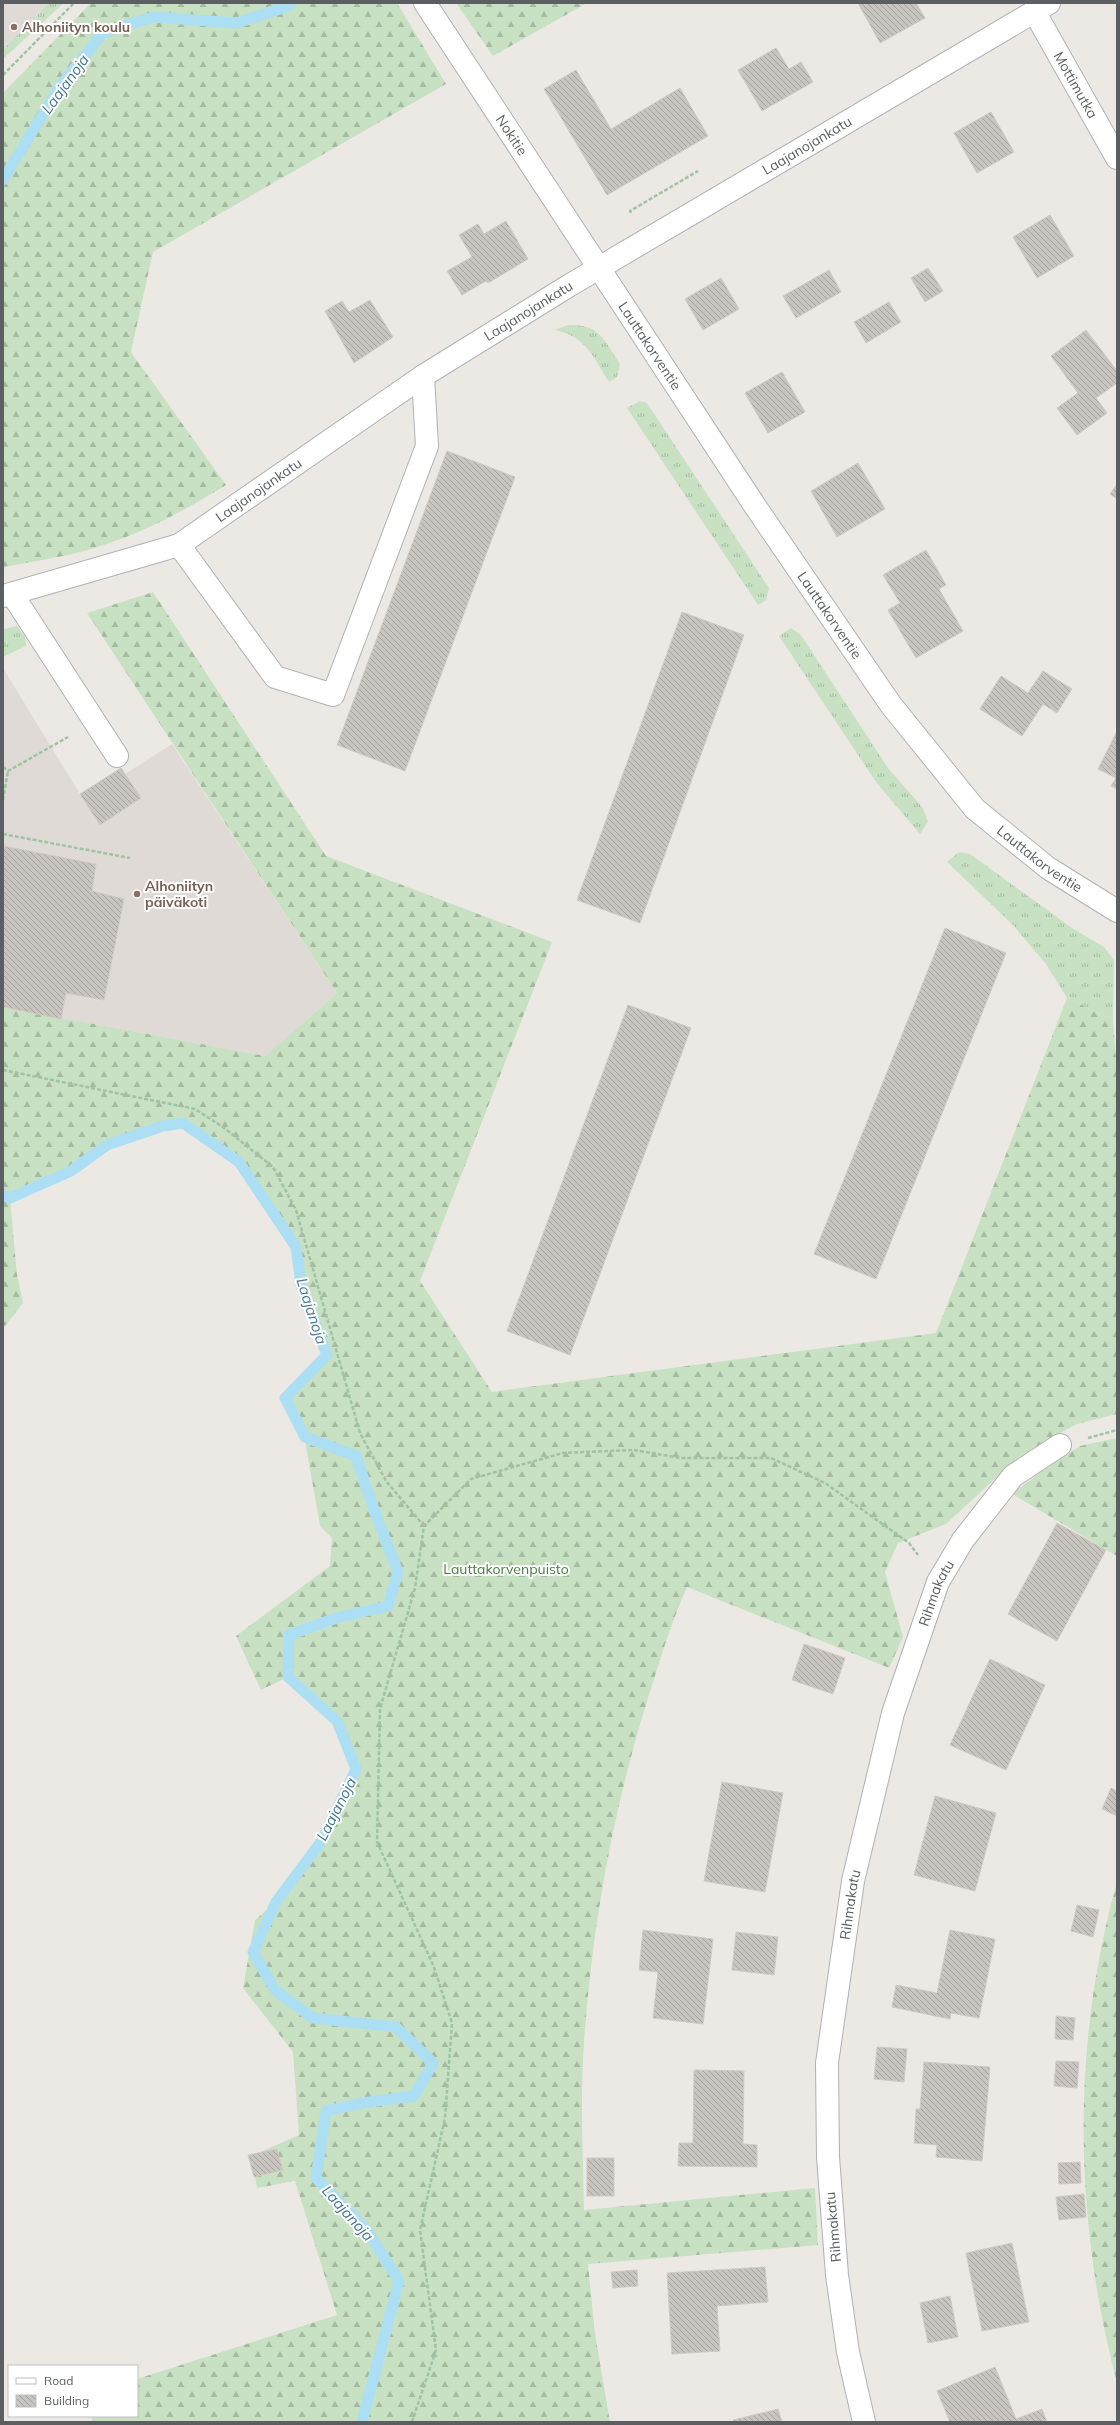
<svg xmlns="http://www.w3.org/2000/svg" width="1120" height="2425" font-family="Mulish,sans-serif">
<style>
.education{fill:#dfdad5}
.grass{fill:url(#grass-tufts)}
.forest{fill:url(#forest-firs)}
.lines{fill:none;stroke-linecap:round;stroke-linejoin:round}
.stream{stroke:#acdff3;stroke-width:11}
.building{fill:url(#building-back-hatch);stroke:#d0cac3}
.minor-casing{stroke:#afb1b4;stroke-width:24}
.path{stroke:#9fc3a3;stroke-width:2.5;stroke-dasharray:4 2;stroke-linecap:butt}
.minor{stroke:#fff;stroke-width:22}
.education-dot{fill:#8d6e63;stroke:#fff;stroke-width:1.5}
.labels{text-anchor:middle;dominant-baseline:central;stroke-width:4;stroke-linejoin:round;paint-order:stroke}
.education-label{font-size:14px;font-weight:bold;fill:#785e54;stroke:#fff;text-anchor:start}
.street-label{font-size:14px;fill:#5c5f62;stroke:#fff}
.park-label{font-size:14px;fill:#467d3f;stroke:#fff}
.water-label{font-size:15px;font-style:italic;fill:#467793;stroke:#fff}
</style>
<defs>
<pattern id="grass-tufts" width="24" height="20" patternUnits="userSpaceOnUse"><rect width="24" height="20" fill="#c8e1c3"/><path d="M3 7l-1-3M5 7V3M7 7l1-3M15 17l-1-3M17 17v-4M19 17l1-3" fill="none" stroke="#a6baa2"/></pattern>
<pattern id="forest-firs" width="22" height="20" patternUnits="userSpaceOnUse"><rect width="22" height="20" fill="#c8e1c3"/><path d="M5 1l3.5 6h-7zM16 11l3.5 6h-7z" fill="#a6baa2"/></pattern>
<pattern id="building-back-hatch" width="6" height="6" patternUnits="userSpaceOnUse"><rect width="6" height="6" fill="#c8c4c0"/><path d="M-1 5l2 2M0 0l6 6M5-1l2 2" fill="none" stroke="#a6a29f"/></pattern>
</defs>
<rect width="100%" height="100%" fill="#ece9e4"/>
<!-- education -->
<g class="education">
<path d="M 3,3 L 49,3 L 3,50 Z"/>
<path d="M 3,668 L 80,794 L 121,768 L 125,774 L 172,744 L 337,993 L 265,1056 L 3,1007 Z"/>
</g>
<!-- grass -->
<g class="grass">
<path d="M 49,3 L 64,3 L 3,59 L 3,50 Z"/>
<path d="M 568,325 C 600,324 604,340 620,364 L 617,377 L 609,382 C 593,357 587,337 555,330 Z"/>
<path d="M 640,401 L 647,403 L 769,588 L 766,600 L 758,605 L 627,408 Z"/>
<path d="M 17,626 L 25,637 L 26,646 L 3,657 L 3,629 Z"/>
<path d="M 791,628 L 801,635 L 888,768 L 923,808 L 928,822 L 920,834 L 876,782 L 779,636 Z"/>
<path d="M 959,852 L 970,854 L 1072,928 L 1104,947 L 1114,960 L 1113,1020 L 1067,998 L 1046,964 L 1012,924 L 947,862 Z"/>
</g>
<!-- forest -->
<g class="forest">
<path d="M 91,3 L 397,3 L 446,84 L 153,252 L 131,352 L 226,485 C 181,513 136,537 84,551 C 58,558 30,562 3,567 L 3,93 Z"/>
<path d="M 456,3 L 587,3 L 493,56 Z"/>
<path d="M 153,592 L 326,856 L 552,942 L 420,1281 L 492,1392 L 936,1333 L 1067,998 L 1113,1020 L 1117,1071 L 1117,1414 L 1077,1424 L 1043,1442 L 1010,1465 L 946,1524 L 898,1543 L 885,1572 L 903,1637 L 889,1668 L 687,1587 C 671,1622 660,1661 648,1698 C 613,1810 592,1926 584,2043 C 580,2099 583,2154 584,2210 L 815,2188 L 818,2245 L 588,2264 L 595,2334 L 610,2422 L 92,2422 L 92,2416 L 137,2416 L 137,2379 L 337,2315 L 295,2181 L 257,2188 L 251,2156 L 299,2135 L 293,2052 L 243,1988 L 255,1920 L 276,1902 L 323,1839 L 356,1769 L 337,1721 L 288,1677 L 261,1690 L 236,1636 L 330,1566 L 332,1538 L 320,1526 L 304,1435 L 285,1398 L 327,1355 L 301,1285 L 296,1247 L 239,1162 L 183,1123 L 161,1126 L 107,1145 L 66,1173 L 10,1198 L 17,1275 L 23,1303 L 5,1326 L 3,1326 L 3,1007 L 265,1056 L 337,993 L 87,613 Z"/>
<path d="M 1117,1438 L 1117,1556 L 1012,1494 L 1046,1468 L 1080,1446 Z"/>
<path d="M 1117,1882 L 1117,2383 C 1074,2220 1071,2045 1117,1882 Z"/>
</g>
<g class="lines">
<!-- stream -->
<g class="stream">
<path d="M 3,180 L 60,86 L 103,33 L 153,17 L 237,23 L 288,6 L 291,3"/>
<path d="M 3,1195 L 10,1198 L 71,1171 L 107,1145 L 163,1126 L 183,1123 L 239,1162 L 296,1247 L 301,1285 L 327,1355 L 285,1398 L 305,1437 L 356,1456 L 375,1513 L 398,1572 L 388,1606 L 336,1618 L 289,1635 L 288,1677 L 337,1721 L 356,1769 L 323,1839 L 276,1902 L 253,1952 L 275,1990 L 313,2018 L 396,2027 L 433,2063 L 414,2096 L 362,2103 L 326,2111 L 316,2178 L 366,2229 L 399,2281 L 362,2422"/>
</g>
</g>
<!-- building -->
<g class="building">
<path d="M 858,3 L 916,3 L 925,18 L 880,43 Z"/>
<path d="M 776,48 L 789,69 L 801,62 L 813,82 L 762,111 L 738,70 Z"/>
<path d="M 576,70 L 611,129 L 680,88 L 708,136 L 607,195 L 544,89 Z"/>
<path d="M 991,112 L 1014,152 L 977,173 L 954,133 Z"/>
<path d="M 1050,215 L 1074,256 L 1037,278 L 1013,237 Z"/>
<path d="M 506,221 L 528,259 L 488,283 L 486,281 L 462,295 L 447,271 L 472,257 L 459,235 L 478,224 L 484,234 Z"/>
<path d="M 928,268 L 943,291 L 925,302 L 911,278 Z"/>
<path d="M 829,270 L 841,292 L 796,318 L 783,296 Z"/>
<path d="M 721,278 L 739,309 L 703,330 L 685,299 Z"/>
<path d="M 370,300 L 393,337 L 354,363 L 325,311 L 342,301 L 349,312 Z"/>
<path d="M 889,302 L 901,322 L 866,343 L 854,322 Z"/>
<path d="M 1086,330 L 1117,371 L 1117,383 L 1096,398 L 1107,413 L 1077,435 L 1057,408 L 1078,393 L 1051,356 Z"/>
<path d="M 782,372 L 805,412 L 768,433 L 745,393 Z"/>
<path d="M 447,451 L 515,477 L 405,771 L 337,745 Z"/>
<path d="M 858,463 L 885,509 L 837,537 L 811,491 Z"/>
<path d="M 1117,484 L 1117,499 L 1110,494 Z"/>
<path d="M 926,550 L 946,585 L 939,589 L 963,631 L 916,658 L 888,610 L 900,603 L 883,575 Z"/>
<path d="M 682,612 L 744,635 L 640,923 L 577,900 Z"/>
<path d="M 1043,671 L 1072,689 L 1057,713 L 1043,704 L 1022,736 L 980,709 L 1001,676 L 1028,693 Z"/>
<path d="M 1117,731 L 1117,789 L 1111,786 L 1116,778 L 1098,769 Z"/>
<path d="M 121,768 L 141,798 L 100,825 L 80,794 Z"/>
<path d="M 3,846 L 96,864 L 92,891 L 124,899 L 104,1000 L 66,993 L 61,1019 L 3,1007 Z"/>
<path d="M 945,928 L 1006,953 L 876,1279 L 814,1254 Z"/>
<path d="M 628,1005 L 691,1028 L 570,1355 L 507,1331 Z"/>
<path d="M 1057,1523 L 1106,1550 L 1057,1641 L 1008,1614 Z"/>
<path d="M 804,1644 L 845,1658 L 833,1694 L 792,1680 Z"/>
<path d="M 990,1659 L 1045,1685 L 1006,1770 L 950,1745 Z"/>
<path d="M 722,1782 L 783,1793 L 765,1892 L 704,1881 Z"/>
<path d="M 1111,1788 L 1117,1791 L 1117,1816 L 1102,1809 Z"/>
<path d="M 935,1796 L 996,1813 L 975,1891 L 914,1875 Z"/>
<path d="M 1077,1905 L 1099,1910 L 1093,1937 L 1071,1931 Z"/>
<path d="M 643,1930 L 713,1939 L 703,2024 L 653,2018 L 658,1972 L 639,1970 Z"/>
<path d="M 950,1930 L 995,1939 L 979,2018 L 951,2013 L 950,2019 L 892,2007 L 896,1985 L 937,1993 Z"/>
<path d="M 736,1932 L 778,1937 L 774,1975 L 732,1970 Z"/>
<path d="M 1056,2016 L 1075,2018 L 1073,2040 L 1055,2039 Z"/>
<path d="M 877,2047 L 907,2049 L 904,2082 L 874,2079 Z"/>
<path d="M 1056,2061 L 1079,2062 L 1077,2088 L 1054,2086 Z"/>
<path d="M 924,2062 L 990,2067 L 982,2161 L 936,2157 L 937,2145 L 914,2143 L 916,2109 L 920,2109 Z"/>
<path d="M 694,2070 L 744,2071 L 743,2144 L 757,2145 L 757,2167 L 678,2166 L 679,2143 L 693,2143 Z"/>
<path d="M 277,2149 L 283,2170 L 254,2177 L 248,2155 Z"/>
<rect x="587" y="2158" width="27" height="38"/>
<path d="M 1080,2162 L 1081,2183 L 1059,2184 L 1058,2163 Z"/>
<path d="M 1084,2194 L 1086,2217 L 1059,2220 L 1056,2197 Z"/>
<path d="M 1012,2243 L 1029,2322 L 982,2331 L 966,2253 Z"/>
<path d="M 765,2267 L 768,2302 L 717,2306 L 720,2351 L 672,2354 L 667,2273 Z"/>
<path d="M 637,2270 L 638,2286 L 613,2288 L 611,2272 Z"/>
<path d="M 950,2296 L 958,2337 L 928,2343 L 920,2303 Z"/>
<path d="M 995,2367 L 1016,2419 L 1042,2409 L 1047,2422 L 950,2422 L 937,2391 Z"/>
<path d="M 778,2409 L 782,2422 L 734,2422 L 733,2420 Z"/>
</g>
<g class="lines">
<defs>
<g id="minor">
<path id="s1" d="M 425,3 L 755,506 L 891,705 L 975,809 L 1048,868 L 1117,911"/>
<path id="s2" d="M 1034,11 L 1117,158"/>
<path d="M 179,545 L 275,677 L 333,695 L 427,446 L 423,376"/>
<path d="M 12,594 L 117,756"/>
<path id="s3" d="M 3,596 L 179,545 L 423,376 L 570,285 L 1049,3"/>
<path id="s4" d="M 864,2422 L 848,2352 L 837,2275 L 828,2157 L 827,2063 L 853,1881 L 893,1713 L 938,1582 L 963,1540 L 1013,1476 L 1060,1445"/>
</g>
</defs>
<!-- minor casing -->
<use href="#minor" class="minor-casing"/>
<!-- path -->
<g class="path">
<path d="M 3,75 L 74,3"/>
<path d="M 631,213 L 630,211 L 698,171"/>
<path d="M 3,767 L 8,771 L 68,737"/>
<path d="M 3,800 L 8,771"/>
<path d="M 3,834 L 130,858"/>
<path d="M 3,1070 L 195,1109 L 223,1127 L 273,1167 L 296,1210 L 360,1433 L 386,1481 L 424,1526"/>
<path d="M 1088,1438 L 1117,1430"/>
<path d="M 412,2422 L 436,2350 L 420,2230 L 445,2118 L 452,2023 L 434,1967 L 377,1842 L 380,1709 L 415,1588 L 424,1526 L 471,1479 L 563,1453 L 634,1450 L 680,1458 L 771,1458 L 825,1483 L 909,1543 L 918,1555"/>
</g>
<!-- minor -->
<use href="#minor" class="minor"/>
</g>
<!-- markers -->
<g class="education-dot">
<circle cx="14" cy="27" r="4"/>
<circle cx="137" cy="894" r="4"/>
</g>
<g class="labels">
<!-- education labels -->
<g class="education-label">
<text x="22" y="27">Alhoniityn koulu</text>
<text x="145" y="886">Alhoniityn<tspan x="145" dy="16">päiväkoti</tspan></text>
</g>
<!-- street labels -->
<g class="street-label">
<text stroke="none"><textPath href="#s2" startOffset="85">Mottimutka</textPath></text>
<text stroke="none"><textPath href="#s1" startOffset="158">Nokitie</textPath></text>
<text stroke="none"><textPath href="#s3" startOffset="928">Laajanojankatu</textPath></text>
<text stroke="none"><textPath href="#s3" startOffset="604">Laajanojankatu</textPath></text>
<text stroke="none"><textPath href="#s1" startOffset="410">Lauttakorventie</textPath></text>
<text stroke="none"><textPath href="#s3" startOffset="280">Laajanojankatu</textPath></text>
<text stroke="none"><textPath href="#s1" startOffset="734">Lauttakorventie</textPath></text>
<text stroke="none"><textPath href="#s1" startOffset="1058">Lauttakorventie</textPath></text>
<text stroke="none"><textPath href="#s4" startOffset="846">Rihmakatu</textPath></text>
<text stroke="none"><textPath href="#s4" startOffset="522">Rihmakatu</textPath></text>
<text transform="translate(833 2227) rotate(-95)">Rihmakatu</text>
</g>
<!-- park labels -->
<g class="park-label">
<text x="506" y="1569">Lauttakorvenpuisto</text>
</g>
<!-- water labels -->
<g class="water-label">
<text transform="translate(65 84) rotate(-54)">Laajanoja</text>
<text transform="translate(312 1311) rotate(72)">Laajanoja</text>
<text transform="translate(336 1809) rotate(-63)">Laajanoja</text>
<text transform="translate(348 2213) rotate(48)">Laajanoja</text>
</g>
</g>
<!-- border -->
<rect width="1120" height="2425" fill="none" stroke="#5c5f62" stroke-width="8"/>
<!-- legend -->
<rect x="8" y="2365" width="130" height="52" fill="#ffffff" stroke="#bebfc0"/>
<rect x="16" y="2378" width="20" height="6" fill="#ffffff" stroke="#bebfc0"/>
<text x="44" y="2385" font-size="12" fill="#5c5f62">Road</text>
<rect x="16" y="2395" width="20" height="12" fill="url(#building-back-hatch)" stroke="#bebfc0"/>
<text x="44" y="2405" font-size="12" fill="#5c5f62">Building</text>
</svg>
